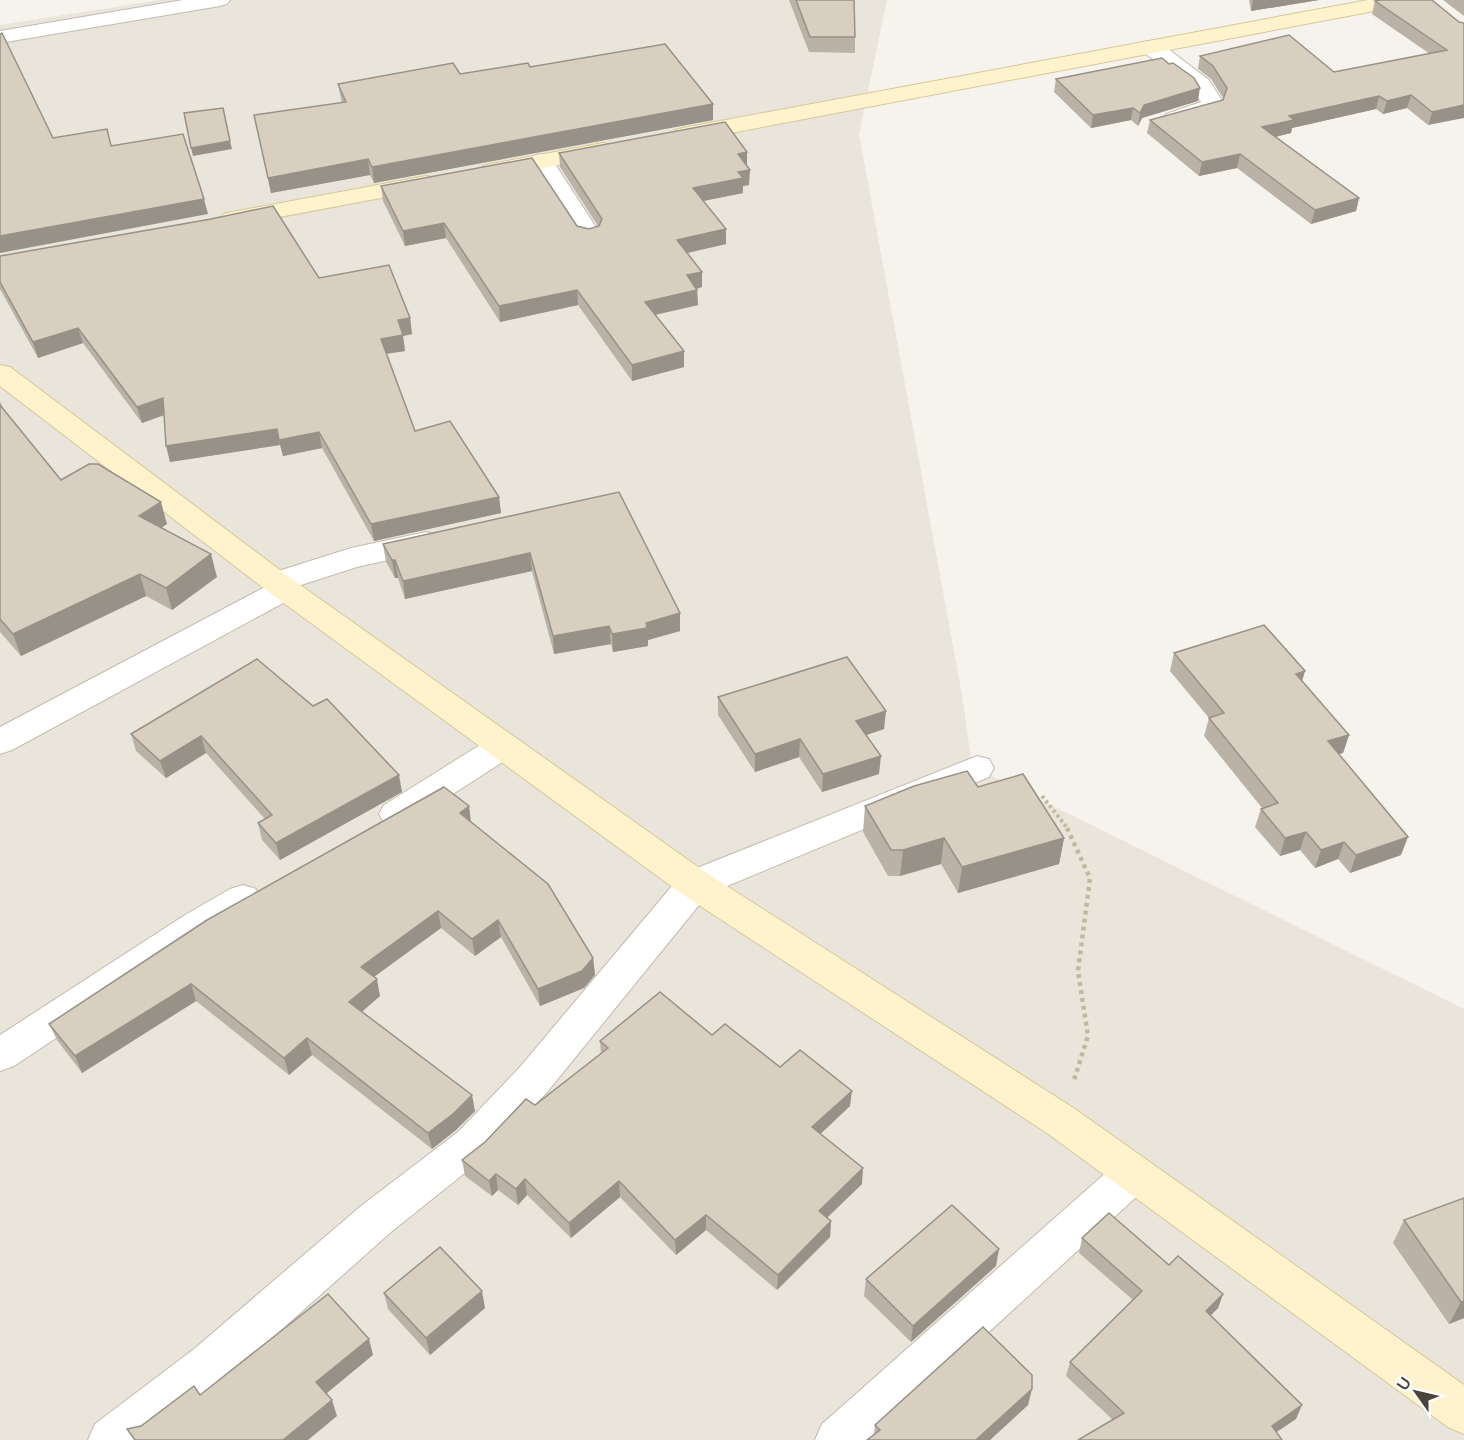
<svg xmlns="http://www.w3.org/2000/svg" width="1464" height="1440" font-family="'Nunito Sans',sans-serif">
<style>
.residential{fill:#eae5da}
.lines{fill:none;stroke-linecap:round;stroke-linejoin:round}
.street-casing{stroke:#c2bbae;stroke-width:2}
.secondary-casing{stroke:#d6c79b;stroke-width:2}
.path-far1{stroke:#c4b79f;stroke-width:4;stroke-dasharray:3 3;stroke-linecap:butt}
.path{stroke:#c4b79f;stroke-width:4.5;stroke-dasharray:4 4;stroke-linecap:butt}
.street{fill:#fff;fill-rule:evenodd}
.secondary{fill:#fff3cd;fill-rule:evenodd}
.wall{fill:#bab2a6}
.shaded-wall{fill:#979187}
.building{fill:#d8cfc1;stroke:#979187;stroke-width:1.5}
</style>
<rect width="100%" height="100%" fill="#f6f3ec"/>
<!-- residential -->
<path class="residential" d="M 160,0 L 887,0 L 859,134 L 962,695 L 972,766 L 1464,1009 L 1464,1440 L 0,1440 L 0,25 Z"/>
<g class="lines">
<defs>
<g id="street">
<path d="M 183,0 L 230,0 L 227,4 L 220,6 L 0,43 L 0,31 Z"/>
<path d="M 1151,41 L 1159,42 L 1209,80 L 1223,102 L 1218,112 L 1174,126 L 1166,124 L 1163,119 L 1166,114 L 1201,102 L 1193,89 L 1143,52 L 1140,47 L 1143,42 Z"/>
<path d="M 541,154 L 549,156 L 553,161 L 601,235 L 598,240 L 589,242 L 580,240 L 577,235 L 529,161 L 533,156 Z"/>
<path d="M 426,532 L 437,535 L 441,542 L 437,549 L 357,567 L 298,586 L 300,589 L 296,596 L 12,750 L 0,754 L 0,727 L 265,587 L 262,582 L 266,575 L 351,548 Z"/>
<path d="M 503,734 L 515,738 L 520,746 L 515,754 L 408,823 L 396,827 L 384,823 L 379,814 L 384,805 L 491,738 Z"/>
<path d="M 977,756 L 989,759 L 994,768 L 989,777 L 708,894 L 548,1091 L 486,1156 L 391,1232 L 226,1379 L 147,1440 L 88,1440 L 95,1424 L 194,1349 L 361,1206 L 458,1132 L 520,1067 L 682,874 Z"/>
<path d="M 243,885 L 256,889 L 261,899 L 256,909 L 211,935 L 14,1066 L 0,1071 L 0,1035 L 185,915 L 230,889 Z"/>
<path d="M 1132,1157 L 1146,1162 L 1152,1175 L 1146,1188 L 871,1440 L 815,1440 L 822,1424 L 1118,1162 Z"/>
</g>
<g id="secondary">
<path d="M 1368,0 L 1411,0 L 1408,4 L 1401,6 L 683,142 L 675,140 L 672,135 L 675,130 L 683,128 Z"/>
<path d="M 603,143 L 611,145 L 615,150 L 611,155 L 491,178 L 483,176 L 479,171 L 483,166 L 491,164 Z"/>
<path d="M 426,176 L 434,178 L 438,183 L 434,188 L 232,226 L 223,224 L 220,219 L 223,214 L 232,212 Z"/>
<path d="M 0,365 L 10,367 L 296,582 L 708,874 L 1075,1109 L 1464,1385 L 1464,1434 L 1448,1427 L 1047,1133 L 682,894 L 274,596 L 0,386 Z"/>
</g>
</defs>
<!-- street casing -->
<use href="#street" class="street-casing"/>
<!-- secondary casing -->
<use href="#secondary" class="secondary-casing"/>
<!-- path-far1 -->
<path class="path-far1" d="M 1042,796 L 1068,829"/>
<!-- path -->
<path class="path" d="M 1067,828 L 1090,878 L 1078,971 L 1088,1036 L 1074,1080"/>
<!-- street -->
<use href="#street" class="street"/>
<!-- secondary -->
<use href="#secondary" class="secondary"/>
</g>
<!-- wall -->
<g class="wall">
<path d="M 789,0 L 854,0 L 855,37 L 855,53 L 809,52 Z"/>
<path d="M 1249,0 L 1319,0 L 1251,11 Z"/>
<path d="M 1443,0 L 1464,0 L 1464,16 Z"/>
<path d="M 1375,1 L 1459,22 L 1428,125 L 1407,108 L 1383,114 L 1376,109 L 1292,128 L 1291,133 L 1275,137 L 1359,198 L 1356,211 L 1311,224 L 1237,168 L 1199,176 L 1147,133 L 1150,120 L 1223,100 L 1223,98 L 1211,79 L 1198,69 L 1200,56 L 1334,72 L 1430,54 L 1372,14 Z"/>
<path d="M 530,67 L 713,120 L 374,183 L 370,175 L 271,193 L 254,115 L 342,103 L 341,99 L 338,84 Z"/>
<path d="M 1056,79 L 1198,101 L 1142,118 L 1138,126 L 1131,120 L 1091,128 L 1054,92 Z"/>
<path d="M 559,153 L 747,166 L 749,185 L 743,186 L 743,193 L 703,201 L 726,229 L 726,244 L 687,253 L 702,287 L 697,289 L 698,305 L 655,315 L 684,351 L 684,367 L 632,381 L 578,305 L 500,322 L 446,238 L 405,246 L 383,201 L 381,186 L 589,229 L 598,226 L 560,167 Z"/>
<path d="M 0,256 L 319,278 L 410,318 L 412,334 L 403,336 L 405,351 L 387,354 L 415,431 L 499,497 L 501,513 L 374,541 L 322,448 L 283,456 L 280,445 L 170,462 L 164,415 L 142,423 L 83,343 L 38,358 L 0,289 Z"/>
<path d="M 0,401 L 3,409 L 61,480 L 167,524 L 161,528 L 217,577 L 172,610 L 146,596 L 21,656 L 0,632 Z"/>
<path d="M 619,492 L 680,631 L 648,640 L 648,646 L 613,652 L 611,644 L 554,654 L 532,571 L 405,599 L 398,578 L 395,578 L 386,562 L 383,544 Z"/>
<path d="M 1174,653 L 1302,681 L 1349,735 L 1343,753 L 1339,754 L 1401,855 L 1350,873 L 1338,859 L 1315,868 L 1300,850 L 1280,856 L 1255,827 L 1261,809 L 1262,808 L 1204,736 L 1209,718 L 1170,671 Z"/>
<path d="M 257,659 L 402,792 L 280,860 L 262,840 L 258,823 L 265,819 L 206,753 L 166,778 L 136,751 L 131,734 Z"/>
<path d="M 718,697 L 884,729 L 866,735 L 879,774 L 822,792 L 799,757 L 755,772 L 718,715 Z"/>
<path d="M 978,787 L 1064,838 L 1059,864 L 958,893 L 941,864 L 900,876 L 888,876 L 863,832 L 865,806 Z"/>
<path d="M 469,806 L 471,822 L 593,958 L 595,975 L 584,988 L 540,1006 L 501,937 L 475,956 L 441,928 L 374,977 L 380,996 L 362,1012 L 475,1111 L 456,1130 L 432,1149 L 312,1055 L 289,1075 L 196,1001 L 82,1073 L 57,1040 L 49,1024 Z"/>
<path d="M 712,1035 L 780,1067 L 850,1106 L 820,1134 L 862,1184 L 827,1218 L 831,1221 L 830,1237 L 777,1290 L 706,1230 L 676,1255 L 620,1197 L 571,1238 L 527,1195 L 518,1205 L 498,1190 L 492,1196 L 465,1176 L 462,1160 L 601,1054 L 600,1041 Z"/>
<path d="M 1464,1198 L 1464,1318 L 1449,1324 L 1393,1243 L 1404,1220 Z"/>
<path d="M 1082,1238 L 1169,1265 L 1223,1294 L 1218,1308 L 1210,1316 L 1296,1419 L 1113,1420 L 1066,1376 L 1070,1362 L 1133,1300 L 1079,1253 Z"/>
<path d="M 996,1266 L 911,1342 L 864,1296 L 866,1279 Z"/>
<path d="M 384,1293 L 485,1308 L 430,1355 L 388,1309 Z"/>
<path d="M 1028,1405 L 990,1440 L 867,1440 L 874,1434 L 875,1425 Z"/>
</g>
<!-- shaded-wall -->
<g class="shaded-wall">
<path d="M 1253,0 L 1319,0 L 1251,11 Z"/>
<path d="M 1200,88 L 1198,101 L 1142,118 L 1138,126 L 1140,113 L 1144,105 Z"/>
<path d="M 1411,95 L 1407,108 L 1383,114 L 1387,101 Z"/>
<path d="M 1379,96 L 1376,109 L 1292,128 L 1291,133 L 1259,141 L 1262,127 L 1289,116 Z"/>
<path d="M 713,104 L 713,120 L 374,183 L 372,167 Z"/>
<path d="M 1464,105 L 1464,118 L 1428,125 L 1432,112 Z"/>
<path d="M 1133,108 L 1131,120 L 1091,128 L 1093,115 Z"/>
<path d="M 230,141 L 232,149 L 193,156 L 191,148 Z"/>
<path d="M 747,152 L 747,167 L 738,154 Z"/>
<path d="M 1240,154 L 1237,168 L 1199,176 L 1202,162 Z"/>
<path d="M 368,159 L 370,175 L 271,193 L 268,178 Z"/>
<path d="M 750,170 L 749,185 L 743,186 L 743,193 L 693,203 L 693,188 L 738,172 Z"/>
<path d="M 1359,198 L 1356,211 L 1311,224 L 1315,210 Z"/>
<path d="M 204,199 L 208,214 L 0,253 L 0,236 Z"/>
<path d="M 444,223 L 446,238 L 405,246 L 403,231 Z"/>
<path d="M 726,229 L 726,244 L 678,255 L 677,240 Z"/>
<path d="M 702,272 L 702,287 L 688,291 L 687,275 Z"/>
<path d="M 577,290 L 578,305 L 500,322 L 499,306 Z"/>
<path d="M 697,290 L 698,305 L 645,317 L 645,302 Z"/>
<path d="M 410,318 L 412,334 L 403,336 L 405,351 L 384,354 L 381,339 L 398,320 Z"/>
<path d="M 78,328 L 83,343 L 38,358 L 33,342 Z"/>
<path d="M 684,351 L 684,367 L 632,381 L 632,365 Z"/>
<path d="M 163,398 L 167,414 L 142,423 L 137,407 Z"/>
<path d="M 277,429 L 280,445 L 170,462 L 166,446 Z"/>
<path d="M 319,432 L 322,448 L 283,456 L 279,440 Z"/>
<path d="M 499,497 L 501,513 L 374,541 L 371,524 Z"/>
<path d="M 161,502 L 167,524 L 145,538 L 139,516 Z"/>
<path d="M 530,553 L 532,571 L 405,599 L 403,581 Z"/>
<path d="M 211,554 L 217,577 L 172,610 L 166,588 Z"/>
<path d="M 392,560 L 395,560 L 398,578 L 395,578 Z"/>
<path d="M 140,574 L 146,596 L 21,656 L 13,634 Z"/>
<path d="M 680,613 L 680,631 L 648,640 L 648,646 L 613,652 L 612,634 L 646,623 Z"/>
<path d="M 609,626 L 611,644 L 554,654 L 553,636 Z"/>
<path d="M 1305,671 L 1300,689 L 1296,674 Z"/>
<path d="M 886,711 L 884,729 L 855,739 L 856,721 Z"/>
<path d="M 1349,735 L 1343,753 L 1322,759 L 1328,741 Z"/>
<path d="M 201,736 L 206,753 L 166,778 L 160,761 Z"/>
<path d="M 800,739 L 799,757 L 755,772 L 755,754 Z"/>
<path d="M 881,756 L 879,774 L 822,792 L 823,774 Z"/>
<path d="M 399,775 L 402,792 L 280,860 L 276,843 Z"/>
<path d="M 469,806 L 471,824 L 460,813 Z"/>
<path d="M 1306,832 L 1300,850 L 1280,856 L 1285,838 Z"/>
<path d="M 1408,837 L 1401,855 L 1350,873 L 1356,855 Z"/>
<path d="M 944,838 L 941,864 L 900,876 L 903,850 Z"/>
<path d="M 1064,838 L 1059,864 L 958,893 L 962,867 Z"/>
<path d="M 1344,842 L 1338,859 L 1315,868 L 1321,850 Z"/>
<path d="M 438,911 L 441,928 L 364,984 L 361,967 Z"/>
<path d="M 498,920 L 501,937 L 475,956 L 472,939 Z"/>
<path d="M 593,958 L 595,975 L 584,988 L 540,1006 L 538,989 Z"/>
<path d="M 377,979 L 380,996 L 353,1019 L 349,1002 Z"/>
<path d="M 191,984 L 196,1001 L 82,1073 L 75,1056 Z"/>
<path d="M 307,1038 L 312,1055 L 289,1075 L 284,1058 Z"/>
<path d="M 852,1091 L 850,1106 L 811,1143 L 812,1127 Z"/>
<path d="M 472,1095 L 475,1111 L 456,1130 L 432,1149 L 428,1133 Z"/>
<path d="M 863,1168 L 862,1184 L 818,1226 L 819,1211 Z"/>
<path d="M 496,1174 L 498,1190 L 492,1196 L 489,1181 Z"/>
<path d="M 525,1179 L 527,1195 L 518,1205 L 516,1189 Z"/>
<path d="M 619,1181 L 620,1197 L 571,1238 L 569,1223 Z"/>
<path d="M 706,1215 L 706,1230 L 676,1255 L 675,1240 Z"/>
<path d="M 831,1221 L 830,1237 L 777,1290 L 778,1275 Z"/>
<path d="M 999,1249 L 996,1266 L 911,1342 L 913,1326 Z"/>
<path d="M 482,1291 L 485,1308 L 430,1355 L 426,1338 Z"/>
<path d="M 1223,1294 L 1218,1308 L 1200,1326 L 1206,1311 Z"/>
<path d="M 1464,1301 L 1464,1318 L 1449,1324 L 1461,1302 Z"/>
<path d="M 369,1339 L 373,1355 L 321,1398 L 316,1382 Z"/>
<path d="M 1032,1389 L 1028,1405 L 990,1440 L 976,1440 Z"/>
<path d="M 332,1400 L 337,1416 L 308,1440 L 283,1440 Z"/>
<path d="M 1302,1405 L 1296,1419 L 1265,1440 L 1272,1426 Z"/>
</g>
<!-- building -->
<g class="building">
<path d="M 796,0 L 854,0 L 855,37 L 810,37 Z"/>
<path d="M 1381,0 L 1432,0 L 1459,22 L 1464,23 L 1464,105 L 1432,112 L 1411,95 L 1387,101 L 1379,96 L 1289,116 L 1294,120 L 1262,127 L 1359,198 L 1315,210 L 1240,154 L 1202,162 L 1150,120 L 1223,100 L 1227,88 L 1213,66 L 1200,56 L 1289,35 L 1334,72 L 1447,50 L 1375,1 Z"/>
<path d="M 2,33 L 53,138 L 107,129 L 111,146 L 183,134 L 204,199 L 0,236 L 0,34 Z"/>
<path d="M 665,44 L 713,104 L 372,167 L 368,159 L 268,178 L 254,115 L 346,102 L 338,84 L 453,63 L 460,74 L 528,63 L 530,67 Z"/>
<path d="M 1162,58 L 1169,64 L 1173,63 L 1194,78 L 1200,88 L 1144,105 L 1140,113 L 1133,108 L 1093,115 L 1056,79 Z"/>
<path d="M 223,108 L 230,141 L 191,148 L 184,113 Z"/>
<path d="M 725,122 L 747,152 L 738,154 L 750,170 L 738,172 L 743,178 L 693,188 L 726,229 L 677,240 L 702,272 L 687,275 L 697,290 L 645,302 L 684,351 L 632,365 L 577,290 L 499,306 L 444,223 L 403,231 L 381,186 L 532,158 L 577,226 L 589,229 L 599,226 L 602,219 L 559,153 Z"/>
<path d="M 273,206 L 319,278 L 389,265 L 410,318 L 398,320 L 403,335 L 381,339 L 415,431 L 450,421 L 499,497 L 371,524 L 319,432 L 279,440 L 277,429 L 166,446 L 163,398 L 137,407 L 78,328 L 33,342 L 0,282 L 0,256 L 211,219 Z"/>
<path d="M 0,405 L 61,480 L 89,464 L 98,464 L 161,502 L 139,516 L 211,554 L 166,588 L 140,574 L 13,634 L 0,619 Z"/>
<path d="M 619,492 L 680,613 L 646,623 L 647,628 L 612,634 L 609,626 L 553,636 L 530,553 L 403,581 L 395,560 L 392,560 L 383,544 Z"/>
<path d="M 1264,625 L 1305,671 L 1296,674 L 1349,735 L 1328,741 L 1408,837 L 1356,855 L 1344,842 L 1321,850 L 1306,832 L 1285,838 L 1261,809 L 1278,803 L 1209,718 L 1224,713 L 1174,653 Z"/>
<path d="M 847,657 L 886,711 L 856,721 L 881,756 L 823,774 L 800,739 L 755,754 L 718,697 Z"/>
<path d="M 257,659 L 313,706 L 327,699 L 399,775 L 276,843 L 258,823 L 272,815 L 201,736 L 160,761 L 131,734 Z"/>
<path d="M 967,771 L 978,787 L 1023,774 L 1064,838 L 962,867 L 944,838 L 903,850 L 891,850 L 865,806 L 914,786 Z"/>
<path d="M 444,787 L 469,806 L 460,813 L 548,884 L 593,958 L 582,971 L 538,989 L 498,920 L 472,939 L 438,911 L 361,967 L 377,979 L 349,1002 L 472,1095 L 453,1114 L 428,1133 L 307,1038 L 284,1058 L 191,984 L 75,1056 L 49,1024 L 207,920 Z"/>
<path d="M 660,992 L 712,1035 L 725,1024 L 780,1067 L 800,1050 L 852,1091 L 812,1127 L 863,1168 L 819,1211 L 831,1221 L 778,1275 L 706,1215 L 675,1240 L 619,1181 L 569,1223 L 525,1179 L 516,1189 L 496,1174 L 489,1181 L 462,1160 L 485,1142 L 526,1099 L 535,1105 L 608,1048 L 600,1041 Z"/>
<path d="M 1464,1198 L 1464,1301 L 1461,1302 L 1404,1220 Z"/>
<path d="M 952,1205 L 999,1249 L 913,1326 L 866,1279 Z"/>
<path d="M 1109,1213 L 1169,1265 L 1178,1256 L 1223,1294 L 1206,1311 L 1302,1405 L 1272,1426 L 1282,1440 L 1078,1440 L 1124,1413 L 1070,1362 L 1142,1291 L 1082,1238 Z"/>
<path d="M 440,1247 L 482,1291 L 426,1338 L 384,1293 Z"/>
<path d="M 328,1294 L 369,1339 L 316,1382 L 332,1400 L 283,1440 L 135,1440 L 127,1429 L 141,1426 L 194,1386 L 200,1395 Z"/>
<path d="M 983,1327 L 1032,1375 L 1032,1389 L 976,1440 L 867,1440 L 880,1430 L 875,1425 Z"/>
</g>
<!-- north arrow -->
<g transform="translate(1416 1392) rotate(304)" stroke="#ffffff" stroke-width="4.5" paint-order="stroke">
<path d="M0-4.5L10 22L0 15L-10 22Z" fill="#4b4439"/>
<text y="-9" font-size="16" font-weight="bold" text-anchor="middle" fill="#4b4439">U</text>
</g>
</svg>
